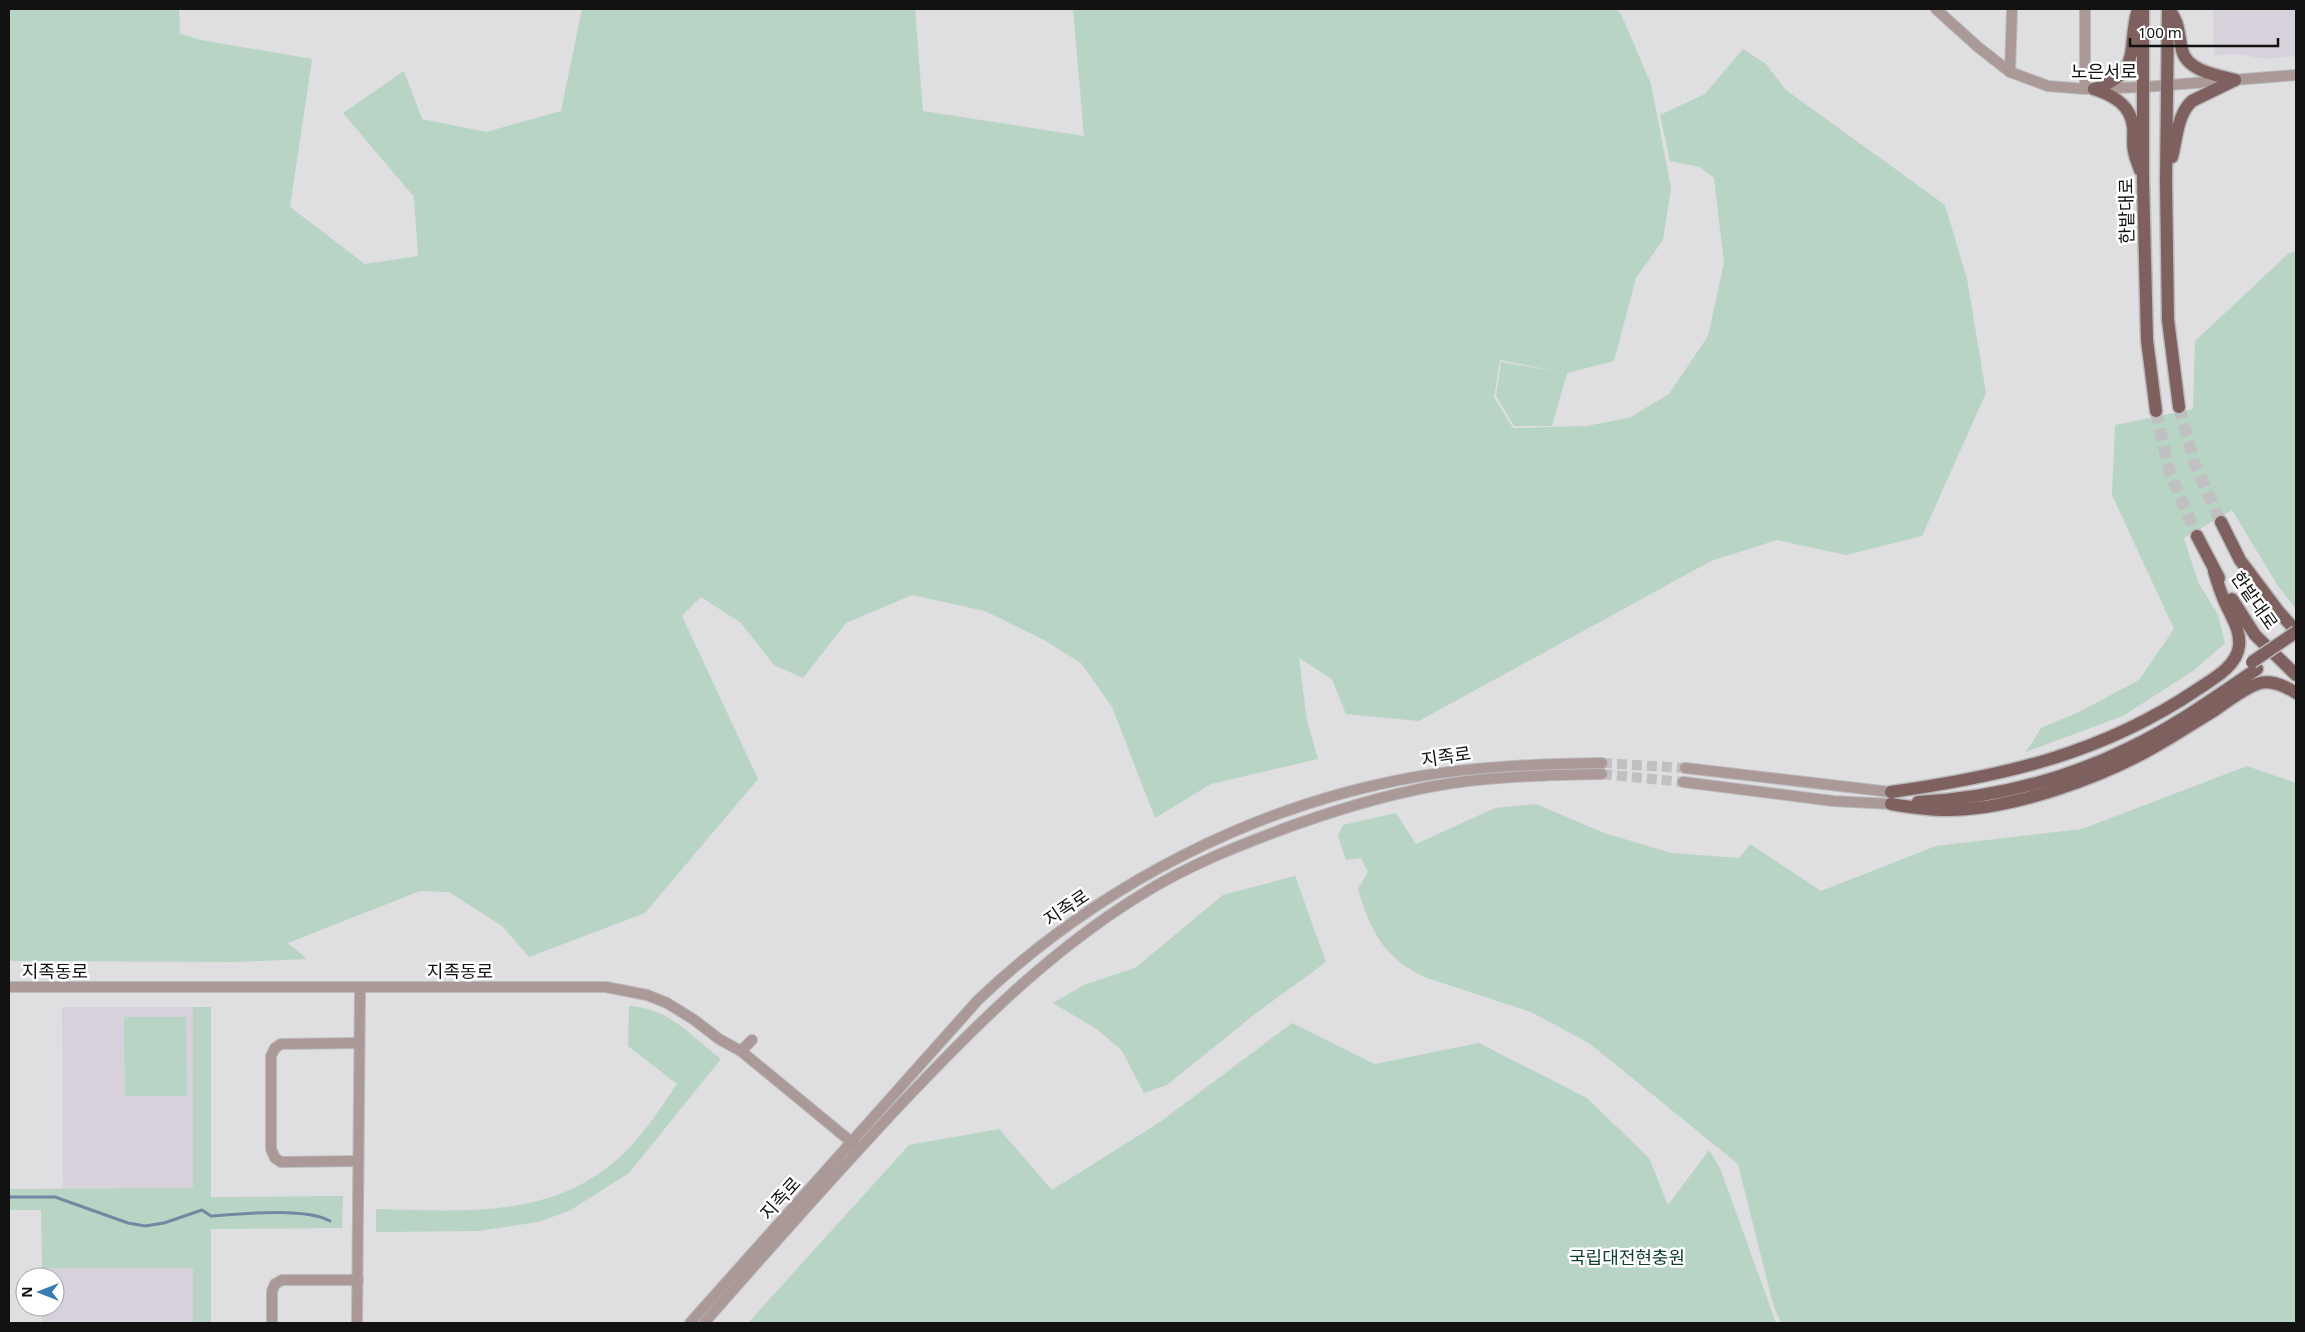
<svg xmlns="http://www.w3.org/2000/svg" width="2305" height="1332" font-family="'Noto Sans','Noto Sans KR',sans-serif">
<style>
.built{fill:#d6d1db}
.green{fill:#b8d4c5}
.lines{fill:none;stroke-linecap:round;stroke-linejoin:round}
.stream{stroke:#7488a2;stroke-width:3}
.minor-tunnel{stroke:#c0bfc2;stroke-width:10;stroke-dasharray:10 5;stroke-linecap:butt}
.major-tunnel{stroke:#c0bfc2;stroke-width:12;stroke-dasharray:12 6;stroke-linecap:butt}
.minor-casing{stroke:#bab9bc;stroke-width:12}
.major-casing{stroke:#bab9bc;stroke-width:15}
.minor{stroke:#ab9998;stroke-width:10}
.major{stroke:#7e605e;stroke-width:12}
.major-bridge-casing{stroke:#bab9bc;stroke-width:15;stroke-linecap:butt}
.major-bridge{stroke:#7e605e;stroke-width:12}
.labels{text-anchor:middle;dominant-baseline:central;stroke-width:5;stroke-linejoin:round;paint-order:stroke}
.street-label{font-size:18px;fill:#111112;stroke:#fff}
.park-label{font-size:18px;fill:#12402d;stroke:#fff}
</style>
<rect width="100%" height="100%" fill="#dfdee1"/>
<!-- built -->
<g class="built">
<path d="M 2213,9 L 2296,9 L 2296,56 L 2266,59 L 2238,54 L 2214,55 Z"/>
<path d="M 62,1007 L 193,1007 L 193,1188 L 63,1189 Z"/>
<path d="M 193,1267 L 193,1323 L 42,1323 L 42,1307 L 55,1307 L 55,1277 L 42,1277 L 42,1268 Z"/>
</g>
<!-- green -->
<g class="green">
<path d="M 9,9 L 179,9 L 180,34 L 201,40 L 312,59 L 290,207 L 365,264 L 418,256 L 414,197 L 343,113 L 404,71 L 422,119 L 486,132 L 561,111 L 582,9 L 915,9 L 923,111 L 1084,136 L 1073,9 L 1615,9 L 1621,14 L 1651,84 L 1671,188 L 1663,240 L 1636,278 L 1614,361 L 1567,373 L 1552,426 L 1514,426 L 1496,396 L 1501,362 L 1561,372 L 1500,360 L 1494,397 L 1513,428 L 1586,426 L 1629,418 L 1669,394 L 1708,336 L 1724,263 L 1714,178 L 1700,167 L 1670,161 L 1660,115 L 1705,94 L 1743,49 L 1766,64 L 1786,90 L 1945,205 L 1967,279 L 1986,393 L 1922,536 L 1846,555 L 1777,540 L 1711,561 L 1419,721 L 1346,714 L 1332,679 L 1299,658 L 1307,721 L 1318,759 L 1211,784 L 1155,818 L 1112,707 L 1081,663 L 1044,640 L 985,611 L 912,595 L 846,623 L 803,678 L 774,665 L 741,623 L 701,597 L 682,616 L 758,779 L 645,913 L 529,957 L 502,926 L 449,892 L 420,891 L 288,943 L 307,959 L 235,962 L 9,961 Z"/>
<path d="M 2296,251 L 2296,609 L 2278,586 L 2232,510 L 2184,538 L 2198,582 L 2218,615 L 2225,643 L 2193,671 L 2123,716 L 2026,752 L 2041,728 L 2079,712 L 2139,680 L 2174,629 L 2112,495 L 2115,425 L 2193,409 L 2195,341 L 2288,254 Z"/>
<path d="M 2247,766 L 2296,783 L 2296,1323 L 1781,1323 L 1773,1304 L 1738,1164 L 1589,1043 L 1531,1012 L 1427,978 C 1384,959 1371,932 1358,889 L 1368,872 L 1361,858 L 1346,860 L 1338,836 L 1343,825 L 1396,813 L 1416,844 L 1495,808 L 1536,804 L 1604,833 L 1672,853 L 1739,858 L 1750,844 L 1821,891 L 1936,846 L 2082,829 Z"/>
<path d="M 1295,876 L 1326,962 L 1255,1014 L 1167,1085 L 1144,1093 L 1122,1051 L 1098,1030 L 1053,1003 L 1084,985 L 1135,968 L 1223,895 Z"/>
<path d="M 629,1006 C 670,1008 690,1036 721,1059 L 629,1173 L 569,1211 L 538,1222 L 478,1231 L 376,1232 L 376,1209 C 463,1211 556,1220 624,1153 C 645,1133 661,1107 677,1084 L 628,1046 Z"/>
<path d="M 193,1007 L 211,1007 L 211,1197 L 343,1196 L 342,1228 L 211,1229 L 211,1323 L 193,1323 L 193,1268 L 42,1268 L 41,1210 L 9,1210 L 9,1189 L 193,1188 Z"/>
<path d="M 124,1017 L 186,1017 L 187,1096 L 125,1096 Z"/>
<path d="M 1292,1023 L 1375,1064 L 1479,1043 L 1587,1098 L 1649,1158 L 1668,1205 L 1709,1150 L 1720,1168 L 1776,1323 L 748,1323 L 909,1145 L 999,1129 L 1052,1190 L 1160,1122 Z"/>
</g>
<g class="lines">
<!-- stream -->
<path class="stream" d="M 9,1197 L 55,1197 L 128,1223 L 145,1226 L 164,1223 L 202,1210 L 211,1216 C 240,1214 305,1207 330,1221"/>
<!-- minor-tunnel -->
<g class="minor-tunnel">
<path d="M 1602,763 L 1685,768"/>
<path d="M 1602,774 L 1683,782"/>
</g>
<!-- major-tunnel -->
<g class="major-tunnel">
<path d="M 2179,407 L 2195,465 L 2221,522"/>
<path d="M 2156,411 L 2170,473 L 2197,536"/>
</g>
<defs>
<g id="minor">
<path d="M 1936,9 L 1978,47 L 2010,72 L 2048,86 L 2085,89 L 2144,87 L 2296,75"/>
<path d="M 2010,72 L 2012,9"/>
<path d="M 2085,89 L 2085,9"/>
<path d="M 1685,768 L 1891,792"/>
<path d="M 1683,782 L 1833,801 L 1891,804"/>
<path d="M 9,987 L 606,987 L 647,995 L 667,1003 L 693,1019 L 719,1039 L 741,1051 L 855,1145"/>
<path d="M 741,1051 L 752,1040"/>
<path d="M 358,1161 L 281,1162 L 275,1158 L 271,1149 L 271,1056 L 275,1048 L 281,1044 L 359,1043"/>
<path d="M 272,1323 L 272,1291 L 275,1284 L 282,1280 L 358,1280"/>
<path d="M 357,1323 L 360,987"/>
<path d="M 690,1323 L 978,1000 C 1099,885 1256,804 1421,776 C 1481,766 1541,764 1602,763"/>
<path d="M 704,1323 C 768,1250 833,1177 899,1106 C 973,1028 1047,953 1139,896 C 1188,865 1240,845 1294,825 C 1345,807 1399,791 1453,783 C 1503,776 1552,775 1602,774"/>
</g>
<g id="major">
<path d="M 2143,9 L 2143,179 L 2147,340 L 2156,411"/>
<path d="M 2168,9 L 2166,181 L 2168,320 L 2179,407"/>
<path d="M 2169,9 C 2180,25 2178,32 2182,50 C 2187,71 2217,75 2235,80"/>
<path d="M 2094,89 C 2113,95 2131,105 2133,127 C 2134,135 2132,144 2134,151 C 2135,157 2138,164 2140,170"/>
<path d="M 2094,89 C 2144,72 2126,48 2138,9"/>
<path d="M 2172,157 C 2177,138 2177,115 2192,101 L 2235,80"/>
<path d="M 2221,522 L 2240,560 L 2279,612 L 2296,631"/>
<path d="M 2197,536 L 2219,578"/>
<path d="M 2232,599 L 2255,635 L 2296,675"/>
<path d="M 1891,792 C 2004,776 2102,754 2198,689 C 2213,679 2237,666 2239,646 C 2241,629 2230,615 2224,600 C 2220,591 2217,581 2214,571"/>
<path d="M 1918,802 C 1992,798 2065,780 2131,747 C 2176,726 2216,696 2257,669"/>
<path d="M 1891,804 C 1909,807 1928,810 1947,810 C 2011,810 2101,778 2156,746 C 2176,735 2195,722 2215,710 C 2228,701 2242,690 2257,684 C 2270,679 2285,686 2296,693"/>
</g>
</defs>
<!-- minor casing -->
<use href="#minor" class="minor-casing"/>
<!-- major casing -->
<use href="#major" class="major-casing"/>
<!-- minor -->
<use href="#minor" class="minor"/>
<!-- major -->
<use href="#major" class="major"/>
<defs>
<path id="major-bridge" d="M 2252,662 L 2296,632"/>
</defs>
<!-- major-bridge casing -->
<use href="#major-bridge" class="major-bridge-casing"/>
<!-- major-bridge -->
<use href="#major-bridge" class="major-bridge"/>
</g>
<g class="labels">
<!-- street labels -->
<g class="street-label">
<text x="2104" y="71">노은서로</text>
<text transform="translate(2126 211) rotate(-91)">한밭대로</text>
<text transform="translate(2255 600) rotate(55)">한밭대로</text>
<text transform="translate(1446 756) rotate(-8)">지족로</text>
<text transform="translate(1066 907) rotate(-34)">지족로</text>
<text x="55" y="971">지족동로</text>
<text x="460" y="971">지족동로</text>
<text transform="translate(780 1198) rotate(-48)">지족로</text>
</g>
<!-- park labels -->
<g class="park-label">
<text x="1627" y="1257">국립대전현충원</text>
</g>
</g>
<!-- border -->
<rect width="2305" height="1332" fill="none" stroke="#111112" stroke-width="20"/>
<!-- north arrow -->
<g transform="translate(40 1292) rotate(270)"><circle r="24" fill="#ffffff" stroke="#a0a0a0"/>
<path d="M0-4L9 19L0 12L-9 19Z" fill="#377db2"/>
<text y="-8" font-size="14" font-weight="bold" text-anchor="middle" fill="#111112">N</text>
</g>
<!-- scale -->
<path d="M2130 38v8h148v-8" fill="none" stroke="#111112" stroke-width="2.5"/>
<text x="2138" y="38" font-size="15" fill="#111112" stroke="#ffffff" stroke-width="4" paint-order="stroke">100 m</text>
</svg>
